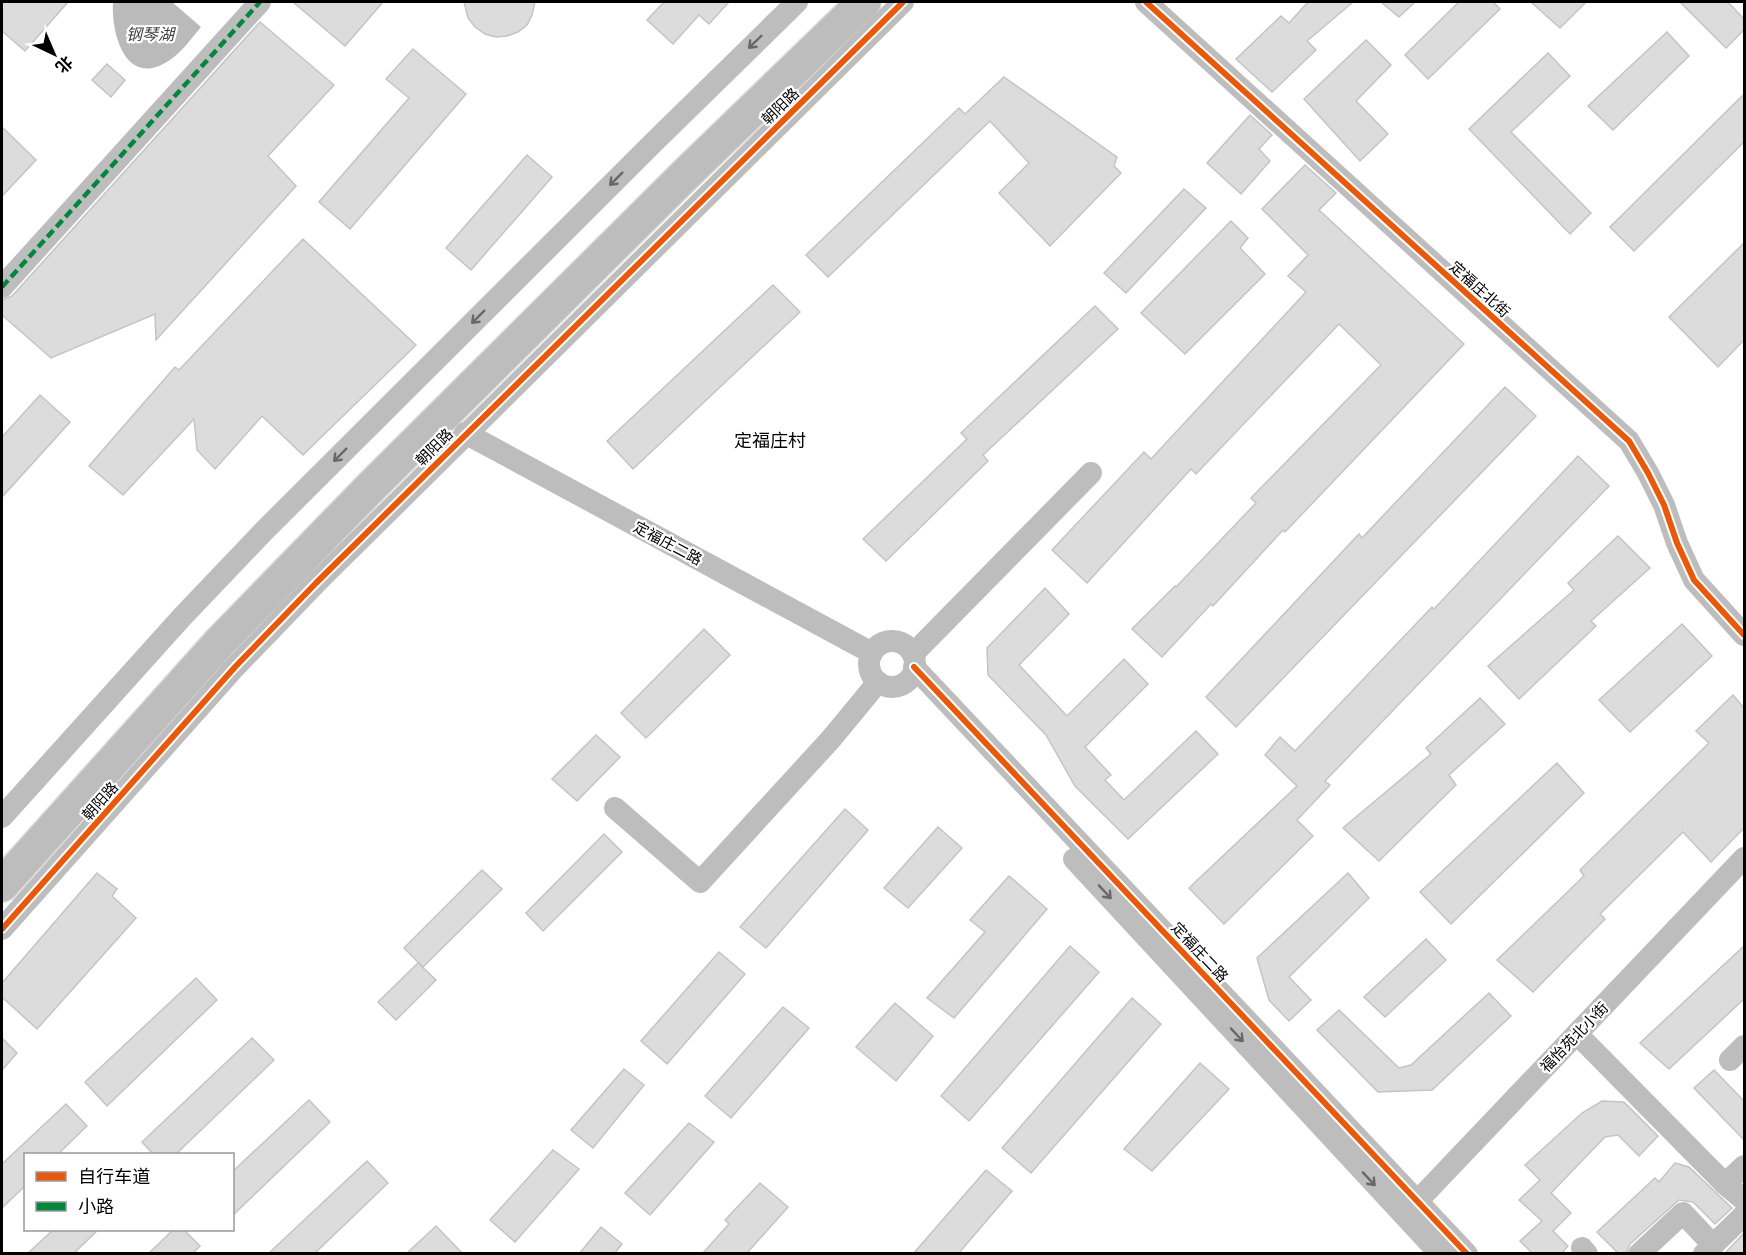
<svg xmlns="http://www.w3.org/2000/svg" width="1746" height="1255" font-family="'Asap Condensed','Noto Sans SC',sans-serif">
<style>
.water{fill:#bababa}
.building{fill:#dcdcdc;stroke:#c4c4c4;stroke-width:1.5}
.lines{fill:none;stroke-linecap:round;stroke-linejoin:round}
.highway-casing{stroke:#dbdbdb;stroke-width:36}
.minor{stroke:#bdbdbd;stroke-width:22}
.highway{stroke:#bdbdbd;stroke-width:33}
.quiet{stroke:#00873e;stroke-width:4.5;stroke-dasharray:9 4.5;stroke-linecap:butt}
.cycleway-casing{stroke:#fff;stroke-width:10}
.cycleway{stroke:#e8590c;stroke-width:6}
.oneway{stroke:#686868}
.labels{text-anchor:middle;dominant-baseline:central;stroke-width:4.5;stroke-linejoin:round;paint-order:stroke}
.street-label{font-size:15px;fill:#000;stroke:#fff}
.water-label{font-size:16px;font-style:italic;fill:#3e3e3e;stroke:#fff}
.quarter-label{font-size:18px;fill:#000;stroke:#fff}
</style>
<rect width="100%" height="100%" fill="#fff"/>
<!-- water -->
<path class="water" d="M 113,2 L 172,2 L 201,27 C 190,40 180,55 165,63 C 124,86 111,31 113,2 Z"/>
<!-- building -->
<g class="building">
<path d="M 2,2 L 68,2 L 25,51 L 2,31 Z"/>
<path d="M 293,2 L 383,2 L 345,46 Z"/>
<path d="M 464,2 L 535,2 L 532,15 L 527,25 L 518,32 L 507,36 L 496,37 L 485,34 L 475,27 L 468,18 Z"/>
<path d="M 664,2 L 729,2 L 709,24 L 699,15 L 673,44 L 647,20 Z"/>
<path d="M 1308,2 L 1353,2 L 1307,41 L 1316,50 L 1272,92 L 1236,59 L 1281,16 L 1289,23 Z"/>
<path d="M 1381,2 L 1415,2 L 1399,17 Z"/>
<path d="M 1459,2 L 1493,2 L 1500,9 L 1428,79 L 1405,55 Z"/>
<path d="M 1531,2 L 1586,2 L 1560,28 Z"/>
<path d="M 1680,2 L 1728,2 L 1744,19 L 1744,30 L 1726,48 Z"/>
<path d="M 260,22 L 334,85 L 268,156 L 296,186 L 156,340 L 155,314 L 51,358 L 2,315 L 2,300 L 12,296 Z"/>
<path d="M 1667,32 L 1689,56 L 1613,130 L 1588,106 Z"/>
<path d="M 1366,40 L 1391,65 L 1356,101 L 1388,134 L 1360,161 L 1304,99 Z"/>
<path d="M 413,49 L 466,94 L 350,229 L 319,202 L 409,98 L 386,79 Z"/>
<path d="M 1548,53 L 1570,76 L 1511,132 L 1591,213 L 1570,234 L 1469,129 Z"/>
<path d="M 107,64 L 125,80 L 111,97 L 92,80 Z"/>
<path d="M 1004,77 L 1117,157 L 1114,166 L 1121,173 L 1050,246 L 999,193 L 1029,163 L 990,121 L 828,277 L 806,255 L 959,108 L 965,114 Z"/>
<path d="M 1744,94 L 1744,142 L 1634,251 L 1610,227 Z"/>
<path d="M 1250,115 L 1272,135 L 1259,149 L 1270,161 L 1241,194 L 1207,163 Z"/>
<path d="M 2,127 L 36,160 L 2,196 Z"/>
<path d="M 527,155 L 552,177 L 471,270 L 446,248 Z"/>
<path d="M 1305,165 L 1336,193 L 1319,210 L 1464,344 L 1285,532 L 1283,530 L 1213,606 L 1211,604 L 1162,657 L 1132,629 L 1175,586 L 1176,587 L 1256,503 L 1251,498 L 1381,365 L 1339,324 L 1196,474 L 1191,469 L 1087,583 L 1052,550 L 1144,452 L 1151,459 L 1306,292 L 1288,276 L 1308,255 L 1262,209 Z"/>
<path d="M 1184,189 L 1206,208 L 1126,293 L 1104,273 Z"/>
<path d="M 1231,221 L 1248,238 L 1240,248 L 1265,274 L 1185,354 L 1141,313 Z"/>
<path d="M 303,239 L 416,345 L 303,455 L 262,416 L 215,469 L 197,450 L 194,419 L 123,495 L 89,466 L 175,367 L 179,370 Z"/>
<path d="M 1744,243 L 1744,340 L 1718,367 L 1669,317 Z"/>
<path d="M 773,285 L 800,312 L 633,469 L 607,441 Z"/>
<path d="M 1095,306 L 1118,329 L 983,455 L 988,461 L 886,561 L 863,539 L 967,439 L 961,433 Z"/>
<path d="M 1505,387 L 1536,416 L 1236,727 L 1206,697 L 1359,534 L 1362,538 Z"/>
<path d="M 40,395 L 70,422 L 2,497 L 2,437 Z"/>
<path d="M 1578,456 L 1609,486 L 1325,781 L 1330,785 L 1297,820 L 1313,836 L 1224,924 L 1189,888 L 1297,786 L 1265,755 L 1280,737 L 1295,751 L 1432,607 L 1434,609 Z"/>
<path d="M 1618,536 L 1650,568 L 1591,621 L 1596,626 L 1519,699 L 1488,666 L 1574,590 L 1568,583 Z"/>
<path d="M 1045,588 L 1069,614 L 1019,665 L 1067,716 L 1124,659 L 1148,684 L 1085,747 L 1111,775 L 1105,780 L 1124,800 L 1196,731 L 1218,754 L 1128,839 L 1075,786 L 1046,735 L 988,675 L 987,648 Z"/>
<path d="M 1682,624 L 1712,656 L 1630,732 L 1599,700 Z"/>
<path d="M 704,629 L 730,655 L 646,738 L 621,713 Z"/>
<path d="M 1733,695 L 1744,708 L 1744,828 L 1711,862 L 1683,832 L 1600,914 L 1605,919 L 1533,992 L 1497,960 L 1584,876 L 1580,870 L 1709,743 L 1696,731 Z"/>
<path d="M 1480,698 L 1505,724 L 1449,775 L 1456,785 L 1379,861 L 1343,828 L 1431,754 L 1426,748 Z"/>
<path d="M 596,735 L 620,757 L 577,801 L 552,779 Z"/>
<path d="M 1557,763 L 1584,793 L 1451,924 L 1420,892 Z"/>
<path d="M 845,809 L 868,830 L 766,948 L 740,927 Z"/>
<path d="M 938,827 L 962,848 L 908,908 L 884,888 Z"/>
<path d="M 604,834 L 622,852 L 543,931 L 526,913 Z"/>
<path d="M 482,870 L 502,889 L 423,967 L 404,948 Z"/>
<path d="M 97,873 L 117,889 L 112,896 L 136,918 L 37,1029 L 2,997 L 2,983 Z"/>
<path d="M 1348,873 L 1369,898 L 1289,977 L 1311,1000 L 1289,1021 L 1269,1000 L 1257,958 Z"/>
<path d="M 1009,876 L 1047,909 L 954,1018 L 927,998 L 985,932 L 970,920 Z"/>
<path d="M 1426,939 L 1446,960 L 1385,1017 L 1364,997 Z"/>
<path d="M 1070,946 L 1099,972 L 969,1121 L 941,1096 Z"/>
<path d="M 1744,946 L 1744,999 L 1669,1069 L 1640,1043 Z"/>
<path d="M 719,952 L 745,974 L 667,1064 L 641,1041 Z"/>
<path d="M 418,963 L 436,980 L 396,1020 L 378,1002 Z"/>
<path d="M 196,978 L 217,1000 L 107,1106 L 85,1082 Z"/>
<path d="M 1489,993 L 1511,1016 L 1432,1090 L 1378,1092 L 1317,1030 L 1339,1010 L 1399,1068 L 1411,1065 Z"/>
<path d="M 1132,998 L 1161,1024 L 1031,1173 L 1002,1148 Z"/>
<path d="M 895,1003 L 933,1036 L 896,1081 L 856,1047 Z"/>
<path d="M 783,1007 L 809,1028 L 731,1118 L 705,1096 Z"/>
<path d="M 2,1038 L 17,1053 L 2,1070 Z"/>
<path d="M 252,1038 L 274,1060 L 175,1155 L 154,1155 L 142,1142 Z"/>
<path d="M 1200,1063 L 1229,1089 L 1152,1171 L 1124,1149 Z"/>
<path d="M 624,1069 L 644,1085 L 593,1148 L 571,1130 Z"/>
<path d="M 1714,1070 L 1744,1101 L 1744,1140 L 1694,1088 Z"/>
<path d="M 309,1100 L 330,1122 L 232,1216 L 232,1172 Z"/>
<path d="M 1602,1101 L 1624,1102 L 1658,1136 L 1639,1156 L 1618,1135 L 1605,1137 L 1551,1193 L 1571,1213 L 1553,1231 L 1568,1246 L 1561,1254 L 1533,1254 L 1520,1241 L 1542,1221 L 1519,1200 L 1540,1180 L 1525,1165 L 1582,1113 Z"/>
<path d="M 66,1104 L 87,1126 L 57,1155 L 26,1155 L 26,1185 L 2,1208 L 2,1164 Z"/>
<path d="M 689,1123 L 714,1142 L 650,1215 L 625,1193 Z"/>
<path d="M 553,1150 L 579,1169 L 515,1242 L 490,1220 Z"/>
<path d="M 367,1161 L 388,1183 L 314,1254 L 268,1254 Z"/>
<path d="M 1675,1163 L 1689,1167 L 1732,1208 L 1715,1224 L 1693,1202 L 1679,1200 L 1630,1244 L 1626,1254 L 1619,1254 L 1597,1232 L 1655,1178 L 1659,1182 Z"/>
<path d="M 986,1170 L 1012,1191 L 958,1254 L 913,1254 Z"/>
<path d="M 760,1183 L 788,1207 L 746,1254 L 702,1254 L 729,1224 L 725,1220 Z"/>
<path d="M 436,1226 L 463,1254 L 406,1254 Z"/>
<path d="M 601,1227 L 622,1244 L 614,1254 L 579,1254 Z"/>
<path d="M 53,1230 L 98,1230 L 73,1254 L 27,1254 Z"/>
<path d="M 173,1230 L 184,1230 L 200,1246 L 192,1254 L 148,1254 Z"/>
<path d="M 1744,1233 L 1744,1254 L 1724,1254 Z"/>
</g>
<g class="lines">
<defs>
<path id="highway" d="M 2,885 L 220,642 L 371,487 L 686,174 L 864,2"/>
</defs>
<!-- highway casing -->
<use href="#highway" class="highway-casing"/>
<!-- minor -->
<g class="minor">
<path d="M 1146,2 L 1629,441 L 1648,473 L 1664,505 L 1677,543 L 1694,580 L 1744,635"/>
<path d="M 2,287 L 260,2"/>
<path d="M 465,433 L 872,653"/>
<circle cx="892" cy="664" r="23"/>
<path d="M 913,654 L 1091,473"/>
<path d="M 914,667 L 1467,1254"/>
<path d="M 615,808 L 700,882 L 831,739 L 878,682"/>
<path d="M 2,817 L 182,617 L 264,531 L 654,142 L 797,2"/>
<path d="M 1074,859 L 1440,1254"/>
<path d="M 2,929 L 235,667 L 316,583 L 903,2"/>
<path d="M 1577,1034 L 1725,1184 L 1744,1200"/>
<path d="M 1730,1060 L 1744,1046"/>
<path d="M 1725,1184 L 1744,1166"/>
<path d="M 1408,1211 L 1744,858"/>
<path d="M 1582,1248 L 1587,1254"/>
<path d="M 1639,1254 L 1683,1213 L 1713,1245"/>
<path d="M 1704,1254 L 1744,1215"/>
</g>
<!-- highway -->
<use href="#highway" class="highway"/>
<!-- quiet -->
<path class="quiet" d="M 2,287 L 260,2"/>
<defs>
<g id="cycleway">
<path d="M 1146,2 L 1629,441 L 1648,473 L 1664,505 L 1677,543 L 1694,580 L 1744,635"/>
<path d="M 914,667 L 1467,1254"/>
<path d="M 2,929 L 235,667 L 316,583 L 903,2"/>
</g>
</defs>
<!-- cycleway casing -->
<use href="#cycleway" class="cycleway-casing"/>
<!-- cycleway -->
<use href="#cycleway" class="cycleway"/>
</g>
<!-- one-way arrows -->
<defs><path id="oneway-shaft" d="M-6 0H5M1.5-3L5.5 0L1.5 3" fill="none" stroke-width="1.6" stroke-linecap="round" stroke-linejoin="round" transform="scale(1.5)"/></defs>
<g class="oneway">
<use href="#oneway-shaft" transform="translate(755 42) rotate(136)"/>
<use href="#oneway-shaft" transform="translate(616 179) rotate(135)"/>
<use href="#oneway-shaft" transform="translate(478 317) rotate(135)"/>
<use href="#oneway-shaft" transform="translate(340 455) rotate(135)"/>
<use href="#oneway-shaft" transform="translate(1105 892) rotate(47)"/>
<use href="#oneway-shaft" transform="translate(1237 1035) rotate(47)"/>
<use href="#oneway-shaft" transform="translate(1369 1179) rotate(47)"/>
</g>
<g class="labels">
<!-- street labels -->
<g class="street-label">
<text transform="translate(780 106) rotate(-44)">朝阳路</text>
<text transform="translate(1480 289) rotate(42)">定福庄北街</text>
<text transform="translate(434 447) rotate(-45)">朝阳路</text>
<text transform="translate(668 543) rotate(28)">定福庄二路</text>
<text transform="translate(100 801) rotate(-48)">朝阳路</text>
<text transform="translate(1200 952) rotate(47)">定福庄二路</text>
<text transform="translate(1574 1037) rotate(-46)">福怡苑北小街</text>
</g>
<!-- water labels -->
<g class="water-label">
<text x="150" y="34">钢琴湖</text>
</g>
<!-- quarter labels -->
<g class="quarter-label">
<text x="770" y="440">定福庄村</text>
</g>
</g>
<!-- border -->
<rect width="1746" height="1255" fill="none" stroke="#000000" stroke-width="6"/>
<!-- legend -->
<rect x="24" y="1153" width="210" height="78" fill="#ffffff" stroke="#999999" stroke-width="1.5"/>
<rect x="36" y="1172" width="30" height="9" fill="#e8590c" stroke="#999999" stroke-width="1.5"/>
<text x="78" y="1183" font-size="18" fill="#000000">自行车道</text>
<rect x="36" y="1202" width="30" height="9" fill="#00873e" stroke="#999999" stroke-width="1.5"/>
<text x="78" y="1213" font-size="18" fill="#000000">小路</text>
<!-- north arrow -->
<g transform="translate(54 54) rotate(136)" stroke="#ffffff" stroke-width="4.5" paint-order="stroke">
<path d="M0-4.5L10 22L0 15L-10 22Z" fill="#000000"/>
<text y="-9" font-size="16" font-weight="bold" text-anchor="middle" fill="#000000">北</text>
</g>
</svg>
